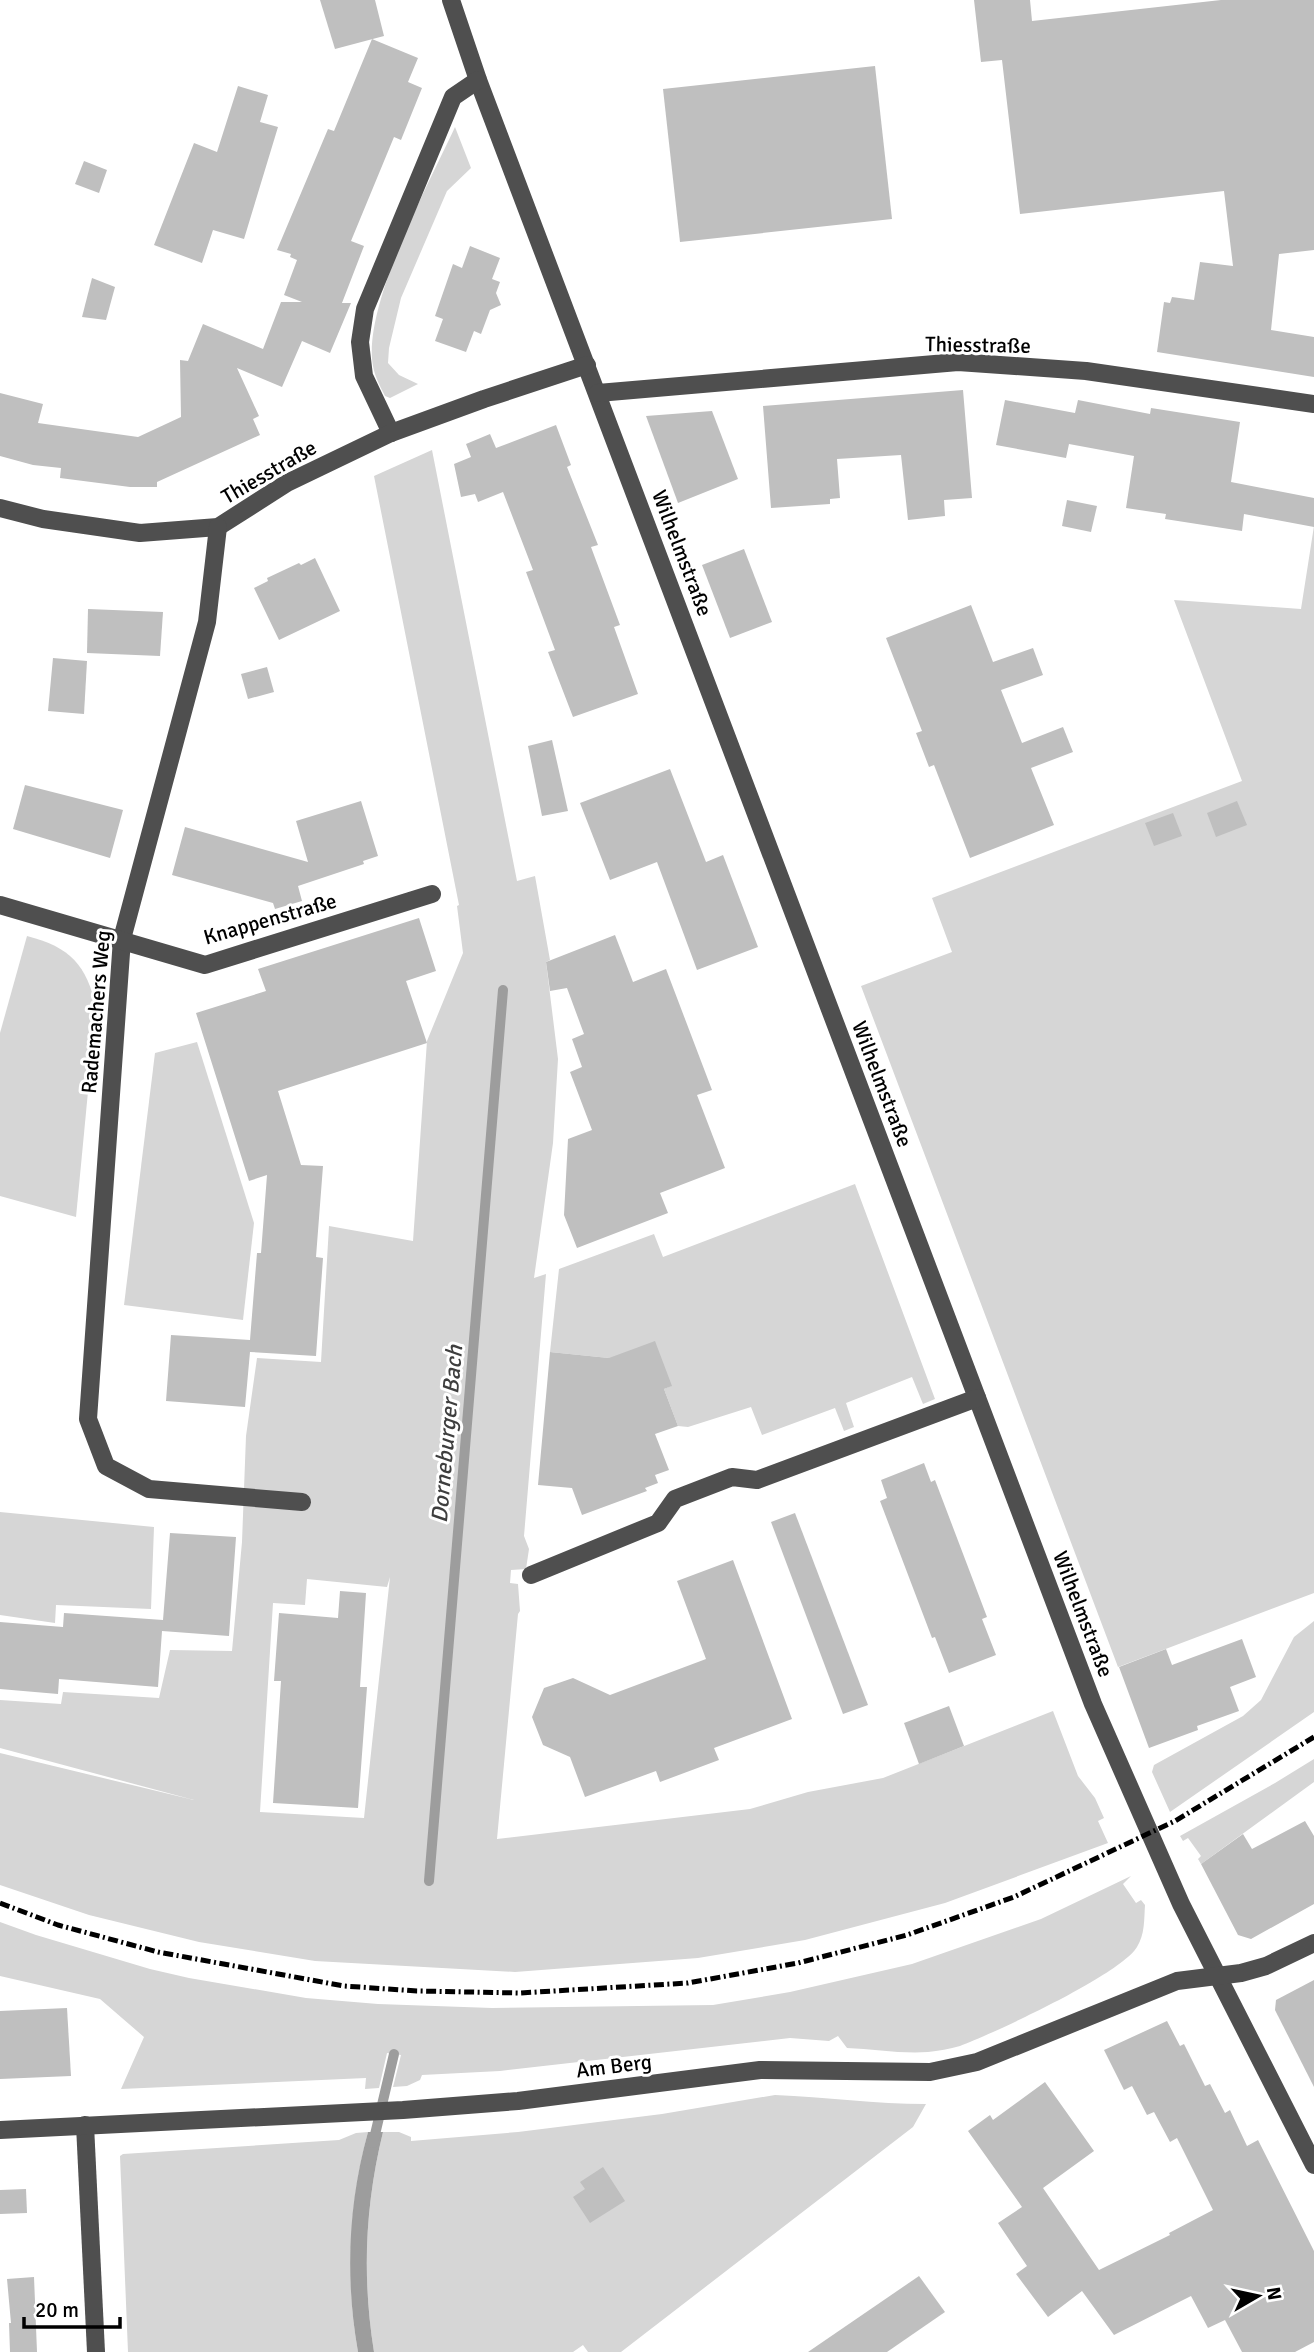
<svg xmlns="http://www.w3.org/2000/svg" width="1314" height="2352" font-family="Signika,sans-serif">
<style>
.green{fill:#d6d6d6;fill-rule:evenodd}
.water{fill:#9d9d9d}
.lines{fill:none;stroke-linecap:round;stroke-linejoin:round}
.stream{stroke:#9d9d9d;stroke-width:10}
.building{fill:#bfbfbf}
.minor{stroke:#4f4f4f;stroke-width:18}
.rail{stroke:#000;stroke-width:5;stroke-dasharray:10 3.5 2 3.5;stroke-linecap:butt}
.labels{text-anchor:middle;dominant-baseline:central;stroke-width:6;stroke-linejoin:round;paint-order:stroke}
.street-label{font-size:21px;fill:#000;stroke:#fff}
.water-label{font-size:23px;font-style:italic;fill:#3e3e3e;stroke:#fff}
</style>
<rect width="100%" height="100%" fill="#fff"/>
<!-- green -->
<g class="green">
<path d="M 455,127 L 471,168 L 447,191 L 401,298 L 389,348 L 388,363 L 399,375 L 418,384 L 390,398 L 385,396 C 380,386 375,377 373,366 C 362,307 429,183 455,127 Z"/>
<path d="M 432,450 L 517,881 L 535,876 L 550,960 L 546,962 L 558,1059 L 553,1143 L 534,1278 L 546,1274 L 524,1536 L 529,1549 L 526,1569 L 511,1570 L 510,1583 L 518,1584 L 520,1611 L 518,1614 L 497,1839 L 750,1809 L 808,1792 L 883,1778 L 1053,1711 L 1078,1776 L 1095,1798 L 1104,1818 L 1098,1821 L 1108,1843 L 945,1903 L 805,1940 L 698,1958 L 515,1972 L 315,1961 L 199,1942 L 89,1915 L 0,1885 L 0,1753 L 194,1800 L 0,1748 L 0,1700 L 61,1704 L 63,1692 L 159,1698 L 170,1650 L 232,1651 L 242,1542 L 246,1436 L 257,1358 L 321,1362 L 329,1226 L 413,1241 L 427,1041 L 463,953 L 457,906 L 459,905 L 374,476 ZM 390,1577 L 364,1818 L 260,1812 L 273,1603 L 305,1605 L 307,1579 L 387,1587 Z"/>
<path d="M 1314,526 L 1314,1593 L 1118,1667 L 861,986 L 952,952 L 932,898 L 1242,781 L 1174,600 L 1301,609 Z"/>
<path d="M 27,936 C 70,947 87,965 96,1008 L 76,1217 L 0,1196 L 0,1033 Z"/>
<path d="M 197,1042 L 254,1223 L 243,1320 L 124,1305 L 155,1053 Z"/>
<path d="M 855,1184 L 935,1399 L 923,1404 L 912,1377 L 846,1403 L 854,1427 L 844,1431 L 835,1408 L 762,1435 L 751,1407 L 688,1427 L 678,1426 L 664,1389 L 671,1386 L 609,1358 L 550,1352 L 559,1269 L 654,1234 L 663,1257 Z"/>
<path d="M 0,1512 L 154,1527 L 151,1609 L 56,1605 L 55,1623 L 0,1615 Z"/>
<path d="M 1314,1621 L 1314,1712 L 1170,1812 L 1152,1772 L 1154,1765 L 1243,1716 L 1261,1700 L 1294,1637 Z"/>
<path d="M 1314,1759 L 1314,1782 L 1201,1864 L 1198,1859 L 1201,1856 L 1188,1838 L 1183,1841 L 1180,1836 L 1275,1783 Z"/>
<path d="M 1131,1876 L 1123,1884 L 1136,1903 L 1141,1900 L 1145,1905 C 1144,1920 1145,1934 1137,1947 C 1120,1975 994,2033 960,2046 C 950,2049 938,2051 928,2052 C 902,2054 873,2049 847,2048 L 838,2036 L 829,2041 L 790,2038 L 500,2071 L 422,2075 L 420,2080 L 407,2086 L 393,2087 L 401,2055 L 387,2053 L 379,2088 L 365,2089 L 366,2078 L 121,2089 L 144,2037 L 100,1999 L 0,1976 L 0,1922 L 36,1935 L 150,1969 L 189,1978 L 306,1998 L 378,2004 L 492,2008 L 713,2005 L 790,1992 L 912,1964 L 1041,1919 Z"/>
<path d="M 775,2095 C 825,2097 876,2104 926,2104 L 913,2127 L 621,2352 L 588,2352 L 583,2345 L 573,2352 L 374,2352 C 362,2277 365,2206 383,2132 L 399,2132 L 411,2137 L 411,2141 L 518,2132 L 662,2114 Z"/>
<path d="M 368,2132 C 349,2203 345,2279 358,2352 L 128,2352 L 120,2156 L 123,2154 L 339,2140 L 356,2133 Z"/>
</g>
<!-- water -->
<path class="water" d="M 368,2132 L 383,2132 C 365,2206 362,2277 374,2352 L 358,2352 C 345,2279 348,2204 368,2132 Z"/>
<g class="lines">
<!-- stream -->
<g class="stream">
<path d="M 429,1881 L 503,990"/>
<path d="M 373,2143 L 394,2054"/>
</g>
</g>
<!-- building -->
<g class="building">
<path d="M 320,0 L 375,0 L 384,36 L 335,49 Z"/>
<path d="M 974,0 L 1030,0 L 1032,21 L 1221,0 L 1314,0 L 1314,250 L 1279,254 L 1271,330 L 1314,337 L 1314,377 L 1157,352 L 1164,302 L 1170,303 L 1172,297 L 1194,300 L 1200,262 L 1233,266 L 1224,191 L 1020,214 L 1002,60 L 981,62 Z"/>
<path d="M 372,39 L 418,58 L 408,82 L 422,88 L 401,140 L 394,137 L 351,241 L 364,246 L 342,303 L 351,303 L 330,353 L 302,341 L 282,387 L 237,368 L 259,416 L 253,419 L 260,435 L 157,482 L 157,487 L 130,487 L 60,478 L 61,468 L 33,465 L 0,456 L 0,393 L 43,404 L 38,423 L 138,437 L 181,417 L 180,360 L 188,361 L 203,324 L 263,349 L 281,302 L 302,302 L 284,295 L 297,260 L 290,257 L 291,254 L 277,250 L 328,129 L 334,131 Z"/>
<path d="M 875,66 L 892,219 L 680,242 L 663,89 Z"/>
<path d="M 238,86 L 268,95 L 260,122 L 278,127 L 244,239 L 213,230 L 202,263 L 154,245 L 194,143 L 217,152 Z"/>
<path d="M 84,161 L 107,170 L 99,193 L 75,184 Z"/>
<path d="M 470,246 L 500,258 L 492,279 L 500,282 L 496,293 L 501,305 L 490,310 L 481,334 L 474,331 L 466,352 L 435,341 L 443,319 L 435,316 L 453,264 L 462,268 Z"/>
<path d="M 92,278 L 115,287 L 106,320 L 82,317 Z"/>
<path d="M 963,390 L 972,498 L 944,500 L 945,516 L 908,520 L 901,455 L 837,459 L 840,498 L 830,499 L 830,504 L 771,508 L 763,406 Z"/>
<path d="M 1005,400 L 1075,413 L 1078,400 L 1150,414 L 1151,408 L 1240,422 L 1231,482 L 1314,498 L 1314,527 L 1244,514 L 1242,531 L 1165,519 L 1166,514 L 1126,508 L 1134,456 L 1069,444 L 1066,458 L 996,445 Z"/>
<path d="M 712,411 L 738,479 L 678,503 L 646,416 Z"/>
<path d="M 556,425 L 571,465 L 567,467 L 598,545 L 591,547 L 620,625 L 614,627 L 638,694 L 573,717 L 548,652 L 555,650 L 526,572 L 533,570 L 503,492 L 478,502 L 475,494 L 461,497 L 454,464 L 471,457 L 466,444 L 490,434 L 496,448 Z"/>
<path d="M 1067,500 L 1097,506 L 1091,532 L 1062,526 Z"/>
<path d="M 744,549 L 772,622 L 730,638 L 702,565 Z"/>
<path d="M 315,558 L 340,611 L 279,640 L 254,588 L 268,581 L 267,578 L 299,563 L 301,565 Z"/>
<path d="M 971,605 L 993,662 L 1033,648 L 1043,675 L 1001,690 L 1022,743 L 1063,727 L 1073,752 L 1031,768 L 1054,825 L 970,858 L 934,765 L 929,767 L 916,733 L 922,731 L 886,638 Z"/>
<path d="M 88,609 L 163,612 L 160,656 L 87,653 Z"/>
<path d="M 53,658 L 87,661 L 84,714 L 48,711 Z"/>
<path d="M 267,667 L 274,692 L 248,699 L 241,674 Z"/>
<path d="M 552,740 L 568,811 L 542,816 L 528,746 Z"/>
<path d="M 670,769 L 706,862 L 723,855 L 758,947 L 697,970 L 657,862 L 610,880 L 580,803 Z"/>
<path d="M 25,785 L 123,810 L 110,858 L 13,829 Z"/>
<path d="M 361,801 L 378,856 L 363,861 L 364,864 L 298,886 L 302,901 L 275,909 L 273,903 L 172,875 L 185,827 L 308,862 L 296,821 Z"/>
<path d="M 1237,801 L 1247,825 L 1216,837 L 1207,813 Z"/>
<path d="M 1173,813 L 1182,836 L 1154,846 L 1145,823 Z"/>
<path d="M 419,918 L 436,971 L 406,981 L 427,1043 L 278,1091 L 301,1165 L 323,1166 L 316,1257 L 323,1258 L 316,1356 L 250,1352 L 245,1407 L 166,1401 L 171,1335 L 250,1340 L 257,1253 L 261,1253 L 267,1175 L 249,1181 L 196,1013 L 266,991 L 258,969 Z"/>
<path d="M 615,935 L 633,982 L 666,969 L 712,1090 L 697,1095 L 725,1168 L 660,1193 L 668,1213 L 577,1248 L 564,1215 L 568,1139 L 592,1130 L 570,1072 L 582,1067 L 572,1039 L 584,1034 L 567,988 L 550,991 L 546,962 Z"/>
<path d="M 655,1341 L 672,1386 L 664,1389 L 678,1426 L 655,1434 L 669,1470 L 655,1475 L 658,1483 L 645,1488 L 647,1491 L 582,1515 L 572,1488 L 538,1485 L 550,1352 L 609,1358 Z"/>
<path d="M 924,1463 L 931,1482 L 935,1480 L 987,1617 L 982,1619 L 996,1655 L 949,1673 L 935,1637 L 932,1638 L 880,1501 L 887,1498 L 881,1480 Z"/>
<path d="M 795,1513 L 868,1705 L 843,1714 L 771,1522 Z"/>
<path d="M 170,1533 L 236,1537 L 229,1636 L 162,1631 L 158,1687 L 59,1679 L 58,1694 L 0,1689 L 0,1622 L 63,1627 L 64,1613 L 163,1620 Z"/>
<path d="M 733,1560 L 792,1719 L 714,1748 L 719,1760 L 660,1782 L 656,1771 L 585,1797 L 570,1757 L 543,1745 L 532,1717 L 544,1688 L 573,1678 L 610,1695 L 706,1659 L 677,1581 Z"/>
<path d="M 340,1591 L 366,1593 L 360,1687 L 367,1687 L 358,1808 L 273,1803 L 281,1681 L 274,1681 L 279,1613 L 338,1618 Z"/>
<path d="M 1242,1639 L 1256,1677 L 1230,1687 L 1239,1711 L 1197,1726 L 1198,1730 L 1149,1748 L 1119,1667 L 1166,1649 L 1172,1665 Z"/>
<path d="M 949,1706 L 964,1746 L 919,1764 L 904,1723 Z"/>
<path d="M 1305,1821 L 1314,1836 L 1314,1904 L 1251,1939 L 1238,1935 L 1201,1864 L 1243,1834 L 1252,1849 Z"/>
<path d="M 1314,1980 L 1314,2087 L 1275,2010 L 1276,2000 Z"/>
<path d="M 67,2008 L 71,2076 L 0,2079 L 0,2011 Z"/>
<path d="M 1167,2021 L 1180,2046 L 1184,2044 L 1205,2086 L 1210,2084 L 1225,2113 L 1230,2110 L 1247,2146 L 1258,2140 L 1314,2251 L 1314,2342 L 1295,2352 L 1242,2352 L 1225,2320 L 1208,2328 L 1191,2296 L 1114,2335 L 1082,2291 L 1048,2317 L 1016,2274 L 1027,2266 L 998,2223 L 1022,2207 L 968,2131 L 990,2115 L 993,2120 L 1045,2082 L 1094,2151 L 1043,2188 L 1099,2270 L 1170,2235 L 1169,2233 L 1213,2210 L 1177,2138 L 1170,2142 L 1154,2112 L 1147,2115 L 1132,2086 L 1124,2090 L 1104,2050 Z"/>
<path d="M 603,2167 L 625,2201 L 590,2223 L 573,2197 L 585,2189 L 580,2182 Z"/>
<path d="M 26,2189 L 27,2213 L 0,2214 L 0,2190 Z"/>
<path d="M 919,2276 L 945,2312 L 887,2352 L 808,2352 Z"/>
<path d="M 34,2277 L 37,2352 L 10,2352 L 9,2323 L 11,2323 L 7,2279 Z"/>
</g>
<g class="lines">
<!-- minor -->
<g class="minor">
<path d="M 451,0 L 478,80 L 1093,1704 L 1181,1904 L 1314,2165"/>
<path d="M 598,393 L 958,362 L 1086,371 L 1314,404"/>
<path d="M 391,433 L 364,376 L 360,342 L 365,309 L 453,97 L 478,80"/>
<path d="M 0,508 L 43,519 L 140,533 L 218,527 L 287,483 L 391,433 L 484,399 L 587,365"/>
<path d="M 218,527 L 207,622 L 122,939 L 88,1419 L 106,1466 L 149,1489 L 302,1502"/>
<path d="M 0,905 L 205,965 L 432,894"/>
<path d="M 531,1575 L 658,1523 L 675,1499 L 732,1477 L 757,1480 L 977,1398"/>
<path d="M 85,2125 L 96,2352"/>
<path d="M 0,2130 L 403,2110 L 518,2101 L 760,2070 L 930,2072 L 977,2062 L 1177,1981 L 1241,1973 L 1266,1966 L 1314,1943"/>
</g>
<!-- rail -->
<path class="rail" d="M 0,1903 L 58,1925 L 158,1952 L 344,1986 L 417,1991 L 520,1993 L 688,1983 L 798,1963 L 907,1935 L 1014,1897 L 1175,1821 L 1314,1737"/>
</g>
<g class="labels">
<!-- street labels -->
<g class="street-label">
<text transform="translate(978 345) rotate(1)">Thiesstraße</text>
<text transform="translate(269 472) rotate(-30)">Thiesstraße</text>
<text transform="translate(682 553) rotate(69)">Wilhelmstraße</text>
<text transform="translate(270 919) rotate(-16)">Knappenstraße</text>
<text transform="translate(96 1012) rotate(-85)">Rademachers Weg</text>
<text transform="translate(882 1084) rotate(69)">Wilhelmstraße</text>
<text transform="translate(1083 1614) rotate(69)">Wilhelmstraße</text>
<text transform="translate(614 2066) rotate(-7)">Am Berg</text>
</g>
<!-- water labels -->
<g class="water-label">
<text transform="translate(447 1434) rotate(-85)">Dorneburger Bach</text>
</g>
</g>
<!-- north arrow -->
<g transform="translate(1258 2296) rotate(81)" stroke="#ffffff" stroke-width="5" paint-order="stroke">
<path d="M0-5L12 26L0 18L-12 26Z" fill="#000000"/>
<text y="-10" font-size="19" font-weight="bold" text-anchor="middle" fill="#000000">N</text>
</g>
<!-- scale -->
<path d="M24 2317v10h96v-10" fill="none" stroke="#000000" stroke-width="3.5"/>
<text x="35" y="2317" font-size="21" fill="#000000" stroke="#ffffff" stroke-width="5" paint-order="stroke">20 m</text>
</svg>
